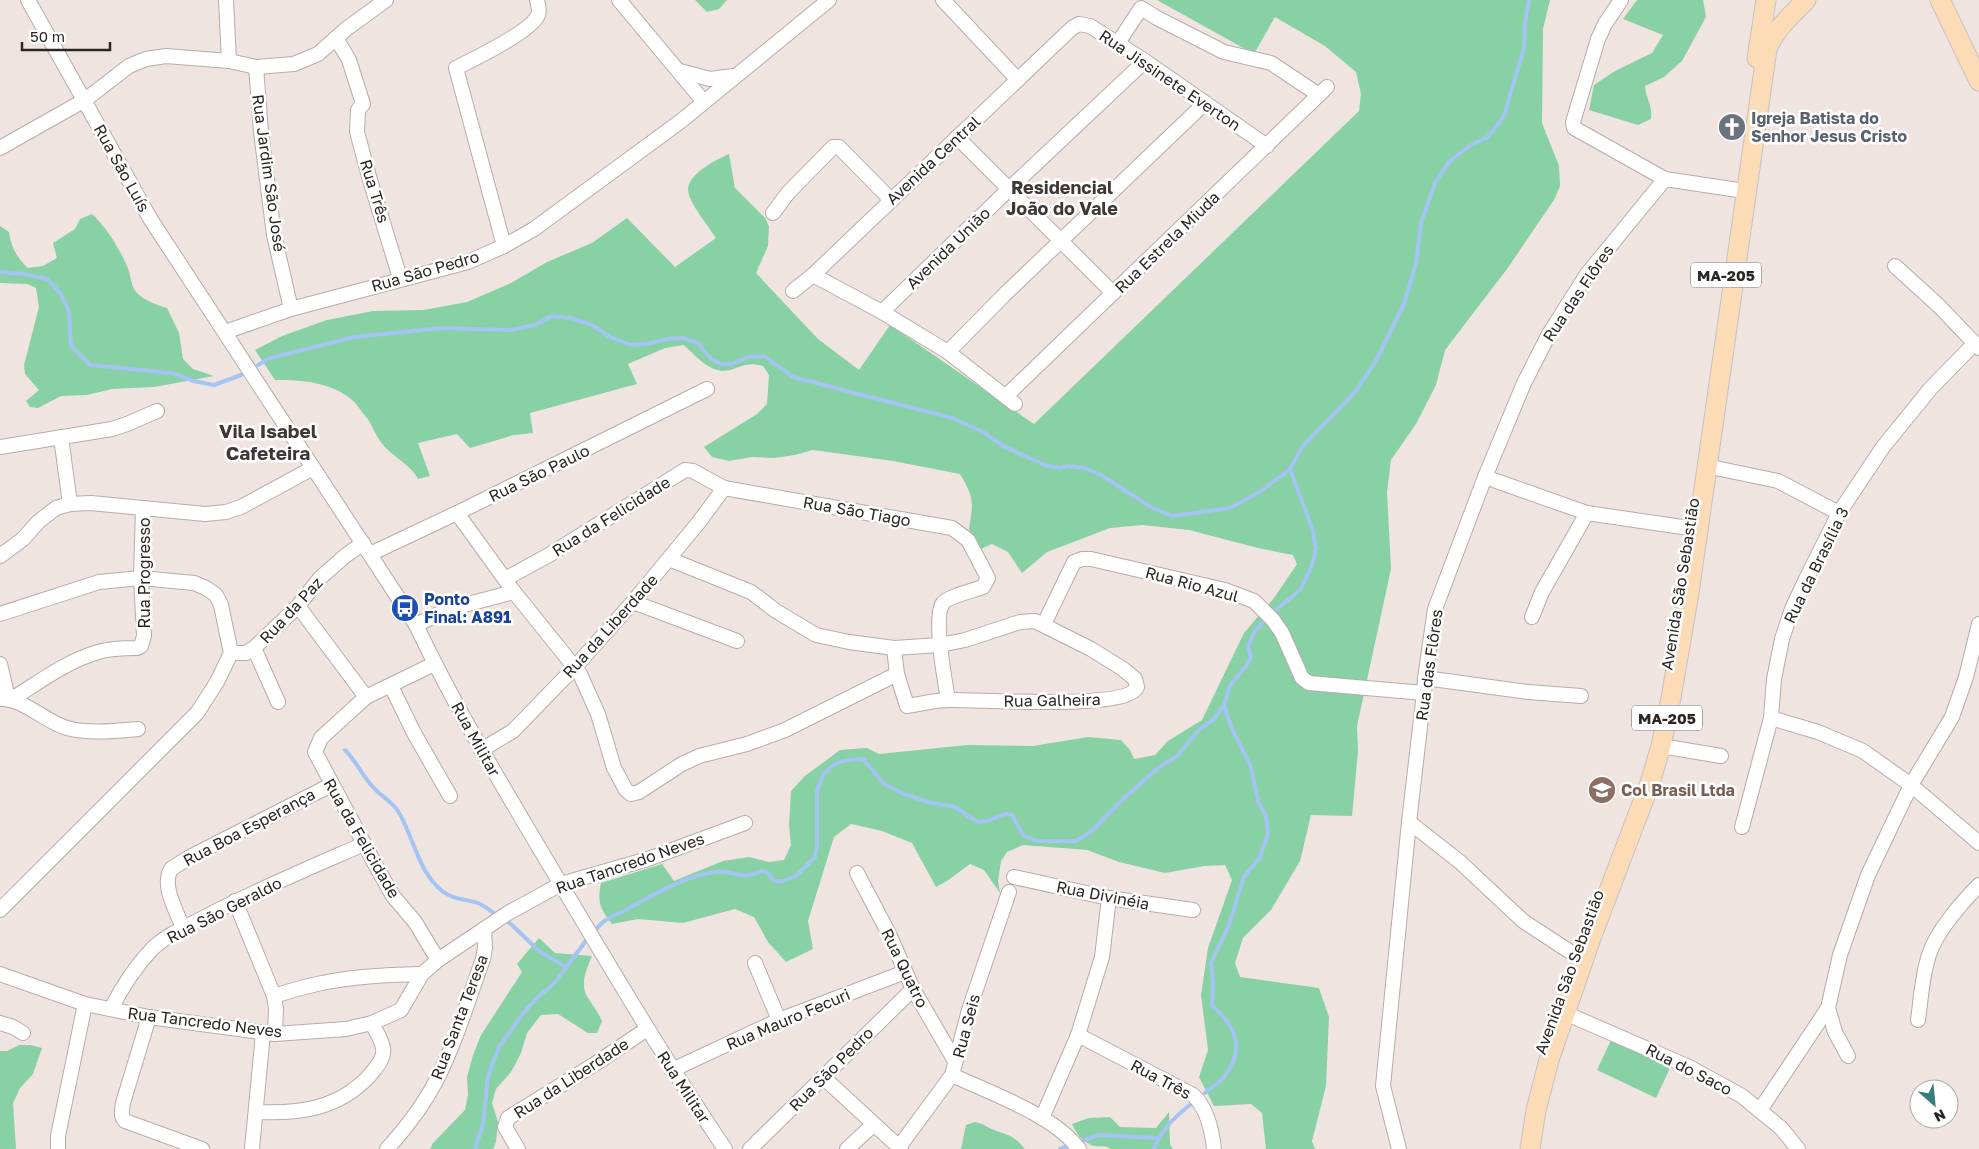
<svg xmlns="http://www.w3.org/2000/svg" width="1979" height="1149" font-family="'Golos Text',sans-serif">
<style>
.green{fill:#87d1a4}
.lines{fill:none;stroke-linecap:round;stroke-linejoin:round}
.stream{stroke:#a4c4f3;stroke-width:4}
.minor-casing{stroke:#b6aca8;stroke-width:16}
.major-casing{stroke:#c3c2c2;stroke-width:21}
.minor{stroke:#fff;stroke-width:14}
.major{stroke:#fbdcb6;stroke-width:19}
.labels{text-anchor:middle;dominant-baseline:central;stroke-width:5;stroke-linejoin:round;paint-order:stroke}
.shield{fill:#fff;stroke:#6a6766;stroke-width:1}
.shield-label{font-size:15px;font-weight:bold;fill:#2a2624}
.street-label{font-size:16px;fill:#2a2624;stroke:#fff}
.worship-label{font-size:16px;font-weight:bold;fill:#5b616d;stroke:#fff;text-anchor:start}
.transit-label{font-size:16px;font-weight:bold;fill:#164399;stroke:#fff;text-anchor:start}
.education-label{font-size:16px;font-weight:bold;fill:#785e54;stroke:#fff;text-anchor:start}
.neighbourhood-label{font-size:18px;font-weight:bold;fill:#403734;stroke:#fff}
.quarter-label{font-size:19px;font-weight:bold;fill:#403734;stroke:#fff}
</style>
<rect width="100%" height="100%" fill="#f0e4e0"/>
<!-- green -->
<g class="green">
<path d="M 695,0 L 727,0 L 719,9 L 707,12 Z"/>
<path d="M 1157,0 L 1550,0 L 1543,29 L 1542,123 L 1559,166 L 1560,186 L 1554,200 L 1507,269 L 1445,350 L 1436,385 L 1416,424 L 1391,460 L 1387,492 L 1391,569 L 1357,726 L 1358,751 L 1352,816 L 1311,815 L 1300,861 L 1271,910 L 1243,938 L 1235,963 L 1240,977 L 1319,988 L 1329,1017 L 1326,1086 L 1312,1141 L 1315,1149 L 1266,1149 L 1262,1113 L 1251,1104 L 1214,1106 L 1199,1077 L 1208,1050 L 1201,995 L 1208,948 L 1232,880 L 1225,865 L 1204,866 L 1165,873 L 1119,862 L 1087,850 L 1023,845 L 1007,852 L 1001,861 L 998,881 L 1000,893 L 984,870 L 970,864 L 947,881 L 936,887 L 912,843 L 882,831 L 851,824 L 834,837 L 808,921 L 813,949 L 786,962 L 768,942 L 754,917 L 735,909 L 683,923 L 638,919 L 612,924 C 600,908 597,903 601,883 L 662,864 L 674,881 L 723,861 L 749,857 L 769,862 L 784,860 L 791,845 L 789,825 L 791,791 L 805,776 L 840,750 L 867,748 L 879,754 L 967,745 L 1033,746 L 1088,737 L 1121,740 L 1130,750 L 1134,759 L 1155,755 L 1168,741 L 1202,720 L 1244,633 L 1274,598 L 1297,564 L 1293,555 L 1258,548 L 1189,530 L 1142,525 L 1110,528 L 1047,552 L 1022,573 L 1008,552 L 992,544 L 981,549 L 969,530 C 973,503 975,499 960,474 L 893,461 L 813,450 L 795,455 L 774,458 L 752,457 L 729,461 L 712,457 L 704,447 L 757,414 L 767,404 L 769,375 L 763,366 C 747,362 745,366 730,370 C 711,375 696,356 684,345 L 665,348 L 628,364 L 637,384 L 530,413 L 533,433 L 514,435 L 470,448 L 457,434 L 418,443 L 430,476 L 418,479 C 411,465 396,459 385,447 C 376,438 374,428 367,418 C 362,413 358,405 352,400 C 332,382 301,380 275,380 L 255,350 L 282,336 L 327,320 L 373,311 L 424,310 L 467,302 L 511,283 L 547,262 L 592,243 L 627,218 L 675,267 L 716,238 C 709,227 692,206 689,195 C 682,176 716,160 729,154 L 735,188 L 765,218 L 769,226 L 768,246 L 756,273 L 818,339 L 859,370 L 890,325 L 1034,424 L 1359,111 L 1361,94 L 1356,72 L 1325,46 L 1275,17 L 1254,54 Z"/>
<path d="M 1637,0 L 1703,0 L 1706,17 L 1682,61 L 1664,77 L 1645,86 C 1646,100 1653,105 1651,119 L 1638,125 L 1589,110 L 1594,85 L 1615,71 L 1652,53 L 1663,35 L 1623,19 Z"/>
<path d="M 92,214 C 107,228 119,248 127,266 C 131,274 130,284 136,292 C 143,300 157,305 167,308 L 179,333 L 183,359 L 193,369 L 214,376 L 154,387 L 112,389 L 87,395 L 61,396 L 38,408 L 30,407 L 26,401 L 39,390 L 25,374 L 24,365 L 39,307 L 36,288 L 27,284 L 0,283 L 0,226 L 9,232 C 11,247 17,258 28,268 L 43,266 L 57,258 L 53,243 L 75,229 L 80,219 Z"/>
<path d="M 539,938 L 555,953 L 592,956 C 587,968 579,985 588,998 C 593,1006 598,1012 602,1021 L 597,1033 L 588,1033 L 558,1014 L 541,1015 L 527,1033 L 521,1053 L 511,1072 L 496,1089 L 492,1103 L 498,1122 L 496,1142 L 493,1149 L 430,1149 L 433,1143 L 465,1110 L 468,1095 L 467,1077 L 473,1055 L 481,1035 L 522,972 L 517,964 Z"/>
<path d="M 1612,1038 L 1671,1066 L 1656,1098 L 1597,1070 Z"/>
<path d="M 19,1045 L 30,1045 L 42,1048 L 33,1074 L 20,1088 L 13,1103 L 16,1149 L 0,1149 L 0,1051 L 7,1051 Z"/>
<path d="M 1169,1112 L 1170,1144 L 1173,1149 L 1111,1149 C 1105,1144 1098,1148 1091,1145 C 1082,1141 1076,1133 1072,1124 L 1089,1118 L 1110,1117 L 1120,1127 L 1156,1128 Z"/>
<path d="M 975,1122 C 985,1124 986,1127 994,1130 C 1010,1136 1013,1135 1025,1149 L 961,1149 L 966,1125 Z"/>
</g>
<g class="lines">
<!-- stream -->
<g class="stream">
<path d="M 0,272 L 24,274 L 47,279 L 61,294 L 69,312 L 71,346 L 90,365 L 172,373 L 194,381 L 214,385 L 241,375"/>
<path d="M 258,365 L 270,358 L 354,337 L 441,328 L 511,330 L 535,325 L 552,316 L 571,318 L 592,325 L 610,337 L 631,345 L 651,343 L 667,339 L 683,338 L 698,343 L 710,358 L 721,364 L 732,364 L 748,357 L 764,356 L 793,377 L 952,418 L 983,432 L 1003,446 L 1047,466 L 1061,468 L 1067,466 L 1085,468 L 1101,475 L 1151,507 L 1172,516 L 1230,508 L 1261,491 L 1290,469"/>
<path d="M 1272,613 L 1300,590 L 1311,568 L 1316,549 L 1312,528 L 1290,469 L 1303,446 L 1356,391 L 1378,357 L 1404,304 L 1416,263 L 1421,223 L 1435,183 L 1449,162 L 1469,146 L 1488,137 L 1504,116 L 1524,48 L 1525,23 L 1529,0"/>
<path d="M 345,750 C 356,761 362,775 373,787 C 380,796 391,800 398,811 C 414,837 417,870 442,891 C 453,900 466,899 478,903 C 485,906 492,912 498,916"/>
<path d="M 504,919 L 512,925 L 539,951 L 566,967"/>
<path d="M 593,933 C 596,929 600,925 603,922 C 609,918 617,914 624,911 C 649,897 686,875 715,872 C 737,869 737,882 762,871 L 768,873 L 774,881 L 783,881 L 796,876 L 815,857 L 817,845 L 817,791 L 823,775 L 832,766 L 842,761 L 857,759 L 864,760 L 884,784 L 904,794 L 931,803 L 953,806 L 978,822 L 987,821 L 1005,814 L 1012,815 L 1023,835 L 1036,841 L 1076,841 L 1092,831 L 1123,799 L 1158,768 L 1177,756 L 1200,729 L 1213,720 L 1224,705 L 1230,686 L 1246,666 L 1251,657 L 1248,646 L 1255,631 L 1267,618"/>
<path d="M 1205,1093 C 1211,1088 1219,1083 1223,1078 C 1246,1050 1237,1027 1212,1006 L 1213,982 L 1211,963 L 1229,925 L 1244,877 L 1260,857 L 1268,833 L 1266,816 L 1258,801 L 1251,767 L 1232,729 L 1224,705"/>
<path d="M 475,1149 L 483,1124 L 488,1076 L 499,1047 L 525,1011 L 540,995 L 553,985 L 588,938"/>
<path d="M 1060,1149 L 1099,1135 L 1158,1138"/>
<path d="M 1154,1149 C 1161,1131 1174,1117 1190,1105"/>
</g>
<defs>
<g id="minor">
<path d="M 28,0 L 151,220 L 416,625 C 456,709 503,787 550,866 C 607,962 663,1057 725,1149"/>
<path d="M 226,0 L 229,61"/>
<path d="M 619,0 L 704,102"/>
<path d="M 943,0 L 1018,80"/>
<path d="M 1621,0 L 1605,24 L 1598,39 L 1573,122 L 1574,128 L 1665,179 L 1738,190"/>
<path d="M 336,38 L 349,60 L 363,104 L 358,110 L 357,132 L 370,180 L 400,278"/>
<path d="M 1118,43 L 1141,8 L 1157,18 L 1224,52 L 1271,63 L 1319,95"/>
<path d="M 256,67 L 261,132 L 274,235 L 291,309"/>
<path d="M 680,71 L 710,79 L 733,76"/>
<path d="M 957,137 L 1113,293"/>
<path d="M 0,148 L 85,100 L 129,66 L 146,59 L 166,56 L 229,61 L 256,67 L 294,64 L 318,54 L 346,29 L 386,0"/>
<path d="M 773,213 L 788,193 L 833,147 L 839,147 L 891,200"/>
<path d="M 504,246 L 456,68 C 472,60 532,31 538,15 C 540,11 538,5 537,0"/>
<path d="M 1895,266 L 1939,306 L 1979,348"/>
<path d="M 813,275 L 882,312 L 948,352 L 1015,404"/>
<path d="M 793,291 L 813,275 L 1072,28 L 1079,24 L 1090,26 L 1145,61 L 1267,146"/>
<path d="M 882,312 L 1009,189 L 1145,61"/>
<path d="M 225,332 L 291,309 L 468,262 L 504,246 L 534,229 L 681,121 L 829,0"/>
<path d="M 948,352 L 1003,296 L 1205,103"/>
<path d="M 1006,396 L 1327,87"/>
<path d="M 61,437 L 70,504"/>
<path d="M 0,447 L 112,429 L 127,424 L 157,411"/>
<path d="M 1706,466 L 1778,481 L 1839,513"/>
<path d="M 1485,477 L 1587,513 L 1689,528"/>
<path d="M 457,513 L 514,592 L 580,674 L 598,714 L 614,768 L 626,790 L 631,794 L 639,792 L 682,764 L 699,756 L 747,744 L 785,730 L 897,674"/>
<path d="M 370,554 L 457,513 L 707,389"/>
<path d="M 0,556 L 23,539 L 38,522 L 56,508 L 70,504 L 91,503 L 205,514 L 226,512 L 241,507 L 313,468"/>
<path d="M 669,559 L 751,592 L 776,611 L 816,635 L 849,642 L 894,648 L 940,645 L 965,640 L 1020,622 L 1035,621 L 1091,649 L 1123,669 L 1135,679 L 1137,687 C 1126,711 978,699 949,700 C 935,700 921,704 907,706 L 897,674 L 894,648"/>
<path d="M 505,579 L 549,555 L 685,470 L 693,471 L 724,488 L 952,528 L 968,540 L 988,578 L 983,587 C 975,590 947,597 943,603 C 933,616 945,682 948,700"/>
<path d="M 633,602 L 737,641"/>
<path d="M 298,606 L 366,697"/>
<path d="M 0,614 L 99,582 L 141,578 L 194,583 L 206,588 L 216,595 L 221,605 L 231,653"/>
<path d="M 1532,617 L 1542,592 L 1587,513"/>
<path d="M 1044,624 L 1074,562 L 1082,559 L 1091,559 L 1225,590 L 1254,601 L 1273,620 L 1282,633 L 1302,678 L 1309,683 L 1424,693"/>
<path d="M 416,625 L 449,609 L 514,592"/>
<path d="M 254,648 L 278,702"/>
<path d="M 0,664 L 8,698"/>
<path d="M 434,664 L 366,697 L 321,738 L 315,752 L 376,866 L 393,896 L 415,922 L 438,960"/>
<path d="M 1425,678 L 1528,692 L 1581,696"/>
<path d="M 391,686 L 414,733 L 450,796"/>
<path d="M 0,699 C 22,697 45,722 67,728 C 89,734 115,731 138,729"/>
<path d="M 12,699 C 39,682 67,661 98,652 C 111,648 125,648 137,648 L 141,646 L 144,636 L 141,578 L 143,508"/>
<path d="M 1771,718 L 1818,732 L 1863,751 L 1911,785 L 1979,843"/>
<path d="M 1661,746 L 1721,756"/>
<path d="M 481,750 L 513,731 L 575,667 L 633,602 L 699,522 L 724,488"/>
<path d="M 1409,822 L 1460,862 L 1523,921 L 1575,955"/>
<path d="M 1742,827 L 1771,718 L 1774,679 L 1782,639 L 1792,609 L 1806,579 L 1839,513 L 1883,447 L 1931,388 L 1975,343"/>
<path d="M 857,873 L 889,934 L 913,989 L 955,1061"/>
<path d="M 1014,877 L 1109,898 L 1193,910"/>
<path d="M 235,901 L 274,996 L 276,1009 L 275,1034"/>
<path d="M 0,910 L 197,713 L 217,682 L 231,653 L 246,653 L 254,648 L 298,606 L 320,578 L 345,556 L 363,543"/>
<path d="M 183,928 C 177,912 161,886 171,869 L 188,858 L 331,785"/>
<path d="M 755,963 L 779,1020"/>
<path d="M 0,974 L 85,1004 L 149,1017 L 275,1034 L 346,1029 L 372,1023 L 401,1010 L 422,974 L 438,960 L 508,913 L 561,884 L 648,859 L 745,823"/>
<path d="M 274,996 C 290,991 306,986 322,983 C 355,976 388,975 422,974"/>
<path d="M 1828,1008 L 1835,1032 L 1848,1056"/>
<path d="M 111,1009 C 122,987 135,967 152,949 C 165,936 184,928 201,919 C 254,891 309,868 364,844"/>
<path d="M 1565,1013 L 1689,1067 L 1742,1096 L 1781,1128 L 1798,1149"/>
<path d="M 149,1017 L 123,1103 C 122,1110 120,1115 125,1121 L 202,1149"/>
<path d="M 1918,1020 C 1921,999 1922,975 1929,955 C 1936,932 1962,902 1979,885"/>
<path d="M 0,1023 L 13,1027 L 23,1033"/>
<path d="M 1078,1035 L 1193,1095 C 1207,1108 1212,1130 1214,1149"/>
<path d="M 672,1070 L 779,1020 L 905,972"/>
<path d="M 952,1075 C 990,1093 1054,1115 1079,1149"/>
<path d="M 823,1077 L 901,1149"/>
<path d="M 1760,1110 L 1828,1008 L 1840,955 L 1868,875 L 1911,785 L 1952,717 L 1966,677 L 1979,624"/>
<path d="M 256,1112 C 300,1114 339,1109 370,1075 C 376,1067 385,1059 383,1048 C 382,1040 375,1030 372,1023"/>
<path d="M 1042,1118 L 1078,1035 L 1102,957 L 1109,898"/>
<path d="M 899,1147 L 952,1075 L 969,1010 L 1009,892"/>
<path d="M 58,1149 L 58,1136 L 85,1004"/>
<path d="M 252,1149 L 263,1033"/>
<path d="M 387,1149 C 406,1128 423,1106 436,1081 C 456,1042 468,1000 483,959 L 485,948 L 484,929"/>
<path d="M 518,1149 L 505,1127 L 508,1118 L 595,1064 L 647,1029"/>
<path d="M 750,1149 L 913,989"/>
<path d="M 847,1149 L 873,1125"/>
<path d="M 1399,1149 L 1383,1086 L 1409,822 L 1424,693 L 1425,678 L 1435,609 L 1485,477 L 1524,383 L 1549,334 L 1587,274 L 1665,179"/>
</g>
<g id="major">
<path d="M 1940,0 L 1979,81"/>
<path d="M 1757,58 L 1766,0"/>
<path d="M 1530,1149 L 1536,1110 L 1549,1060 L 1591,938 L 1650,783 L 1661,746 L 1671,698 L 1689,593 L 1767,49 C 1775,29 1792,15 1806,0"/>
</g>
</defs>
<!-- minor casing -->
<use href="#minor" class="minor-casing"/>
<!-- major casing -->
<use href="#major" class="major-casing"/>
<!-- minor -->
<use href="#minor" class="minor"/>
<!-- major -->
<use href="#major" class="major"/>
</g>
<!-- icons -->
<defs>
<symbol id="church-disc" viewBox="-11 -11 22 22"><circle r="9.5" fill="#6b7280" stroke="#fff"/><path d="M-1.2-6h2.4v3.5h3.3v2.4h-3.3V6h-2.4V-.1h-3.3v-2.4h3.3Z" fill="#fff"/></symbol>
<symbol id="bus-disc" viewBox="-11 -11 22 22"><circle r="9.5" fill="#1a4fb4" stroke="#fff"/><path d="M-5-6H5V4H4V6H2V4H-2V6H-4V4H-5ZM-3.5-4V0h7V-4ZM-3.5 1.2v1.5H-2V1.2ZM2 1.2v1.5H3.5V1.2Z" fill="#fff"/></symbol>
<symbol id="school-disc" viewBox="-11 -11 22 22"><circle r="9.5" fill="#8d6e63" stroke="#fff"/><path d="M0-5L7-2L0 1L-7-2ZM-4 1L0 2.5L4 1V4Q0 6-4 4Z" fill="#fff"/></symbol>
</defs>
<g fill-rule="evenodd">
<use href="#church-disc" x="1716" y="111" width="32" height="32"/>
<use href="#bus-disc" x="389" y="592" width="32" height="32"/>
<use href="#school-disc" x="1586" y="774" width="32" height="32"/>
</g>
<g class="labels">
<!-- shield labels -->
<g class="shield">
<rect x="1691" y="262.5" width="70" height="25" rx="4"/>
<rect x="1632" y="705.5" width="70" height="25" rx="4"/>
</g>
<g class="shield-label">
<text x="1726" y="275">MA-205</text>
<text x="1667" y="718">MA-205</text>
</g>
<!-- street labels -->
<g class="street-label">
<text transform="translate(1170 80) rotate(34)">Rua Jissinete Everton</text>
<text transform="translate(933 160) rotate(-43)">Avenida Central</text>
<text transform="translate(122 168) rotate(61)">Rua São Luís</text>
<text transform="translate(269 173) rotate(82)">Rua Jardim São José</text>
<text transform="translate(375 191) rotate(73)">Rua Três</text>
<text transform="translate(1167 242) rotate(-44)">Rua Estrela Miuda</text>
<text transform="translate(948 248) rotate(-44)">Avenida União</text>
<text transform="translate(425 271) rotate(-16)">Rua São Pedro</text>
<text transform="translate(1578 293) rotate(-56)">Rua das Flôres</text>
<text transform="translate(539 473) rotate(-26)">Rua São Paulo</text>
<text transform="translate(857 511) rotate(10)">Rua São Tiago</text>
<text transform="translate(611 516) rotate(-32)">Rua da Felicidade</text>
<text transform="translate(1816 565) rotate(-64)">Rua da Brasília 3</text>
<text transform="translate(144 573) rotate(-90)">Rua Progresso</text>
<text transform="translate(1192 584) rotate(15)">Rua Rio Azul</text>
<text transform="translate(1680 584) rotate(-81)">Avenida São Sebastião</text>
<text transform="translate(291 610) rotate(-47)">Rua da Paz</text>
<text transform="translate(610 626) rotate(-48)">Rua da Liberdade</text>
<text transform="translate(1429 665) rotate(-82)">Rua das Flôres</text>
<text transform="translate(1052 700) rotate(-1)">Rua Galheira</text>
<text transform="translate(476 739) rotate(61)">Rua Militar</text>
<text transform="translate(249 827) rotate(-28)">Rua Boa Esperança</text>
<text transform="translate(362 838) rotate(60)">Rua da Felicidade</text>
<text transform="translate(630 863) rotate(-19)">Rua Tancredo Neves</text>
<text transform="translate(1103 895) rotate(11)">Rua Divinéia</text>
<text transform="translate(224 910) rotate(-27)">Rua São Geraldo</text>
<text transform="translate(905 968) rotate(64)">Rua Quatro</text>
<text transform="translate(1569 972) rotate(-70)">Avenida São Sebastião</text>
<text transform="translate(459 1017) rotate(-69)">Rua Santa Teresa</text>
<text transform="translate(788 1019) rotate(-23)">Rua Mauro Fecuri</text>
<text transform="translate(205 1022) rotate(7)">Rua Tancredo Neves</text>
<text transform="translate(966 1026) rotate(-75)">Rua Seis</text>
<text transform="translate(831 1069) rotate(-45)">Rua São Pedro</text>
<text transform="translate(1689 1069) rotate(27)">Rua do Saco</text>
<text transform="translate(571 1078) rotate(-33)">Rua da Liberdade</text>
<text transform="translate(1161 1079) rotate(28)">Rua Três</text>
<text transform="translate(684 1087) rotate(57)">Rua Militar</text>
</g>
<!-- worship labels -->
<g class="worship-label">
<text x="1751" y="118">Igreja Batista do<tspan x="1751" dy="18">Senhor Jesus Cristo</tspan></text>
</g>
<!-- transit labels -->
<g class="transit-label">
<text x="424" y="599">Ponto<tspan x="424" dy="18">Final: A891</tspan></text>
</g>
<!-- education labels -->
<g class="education-label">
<text x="1621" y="790">Col Brasil Ltda</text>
</g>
<!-- neighbourhood labels -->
<g class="neighbourhood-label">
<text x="1062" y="187">Residencial<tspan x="1062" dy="21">João do Vale</tspan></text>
</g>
<!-- quarter labels -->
<g class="quarter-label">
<text x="268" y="430">Vila Isabel<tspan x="268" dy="22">Cafeteira</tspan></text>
</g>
</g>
<!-- north arrow -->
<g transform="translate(1934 1104) rotate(153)"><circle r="24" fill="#ffffff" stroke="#aaa8a7"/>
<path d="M0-4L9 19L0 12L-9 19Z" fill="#357e7d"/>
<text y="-8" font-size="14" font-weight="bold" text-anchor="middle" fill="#2a2624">N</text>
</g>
<!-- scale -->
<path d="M22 42v8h88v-8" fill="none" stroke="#2a2624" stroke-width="2.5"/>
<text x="30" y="42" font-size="15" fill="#2a2624" stroke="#ffffff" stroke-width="4" paint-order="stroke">50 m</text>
</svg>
